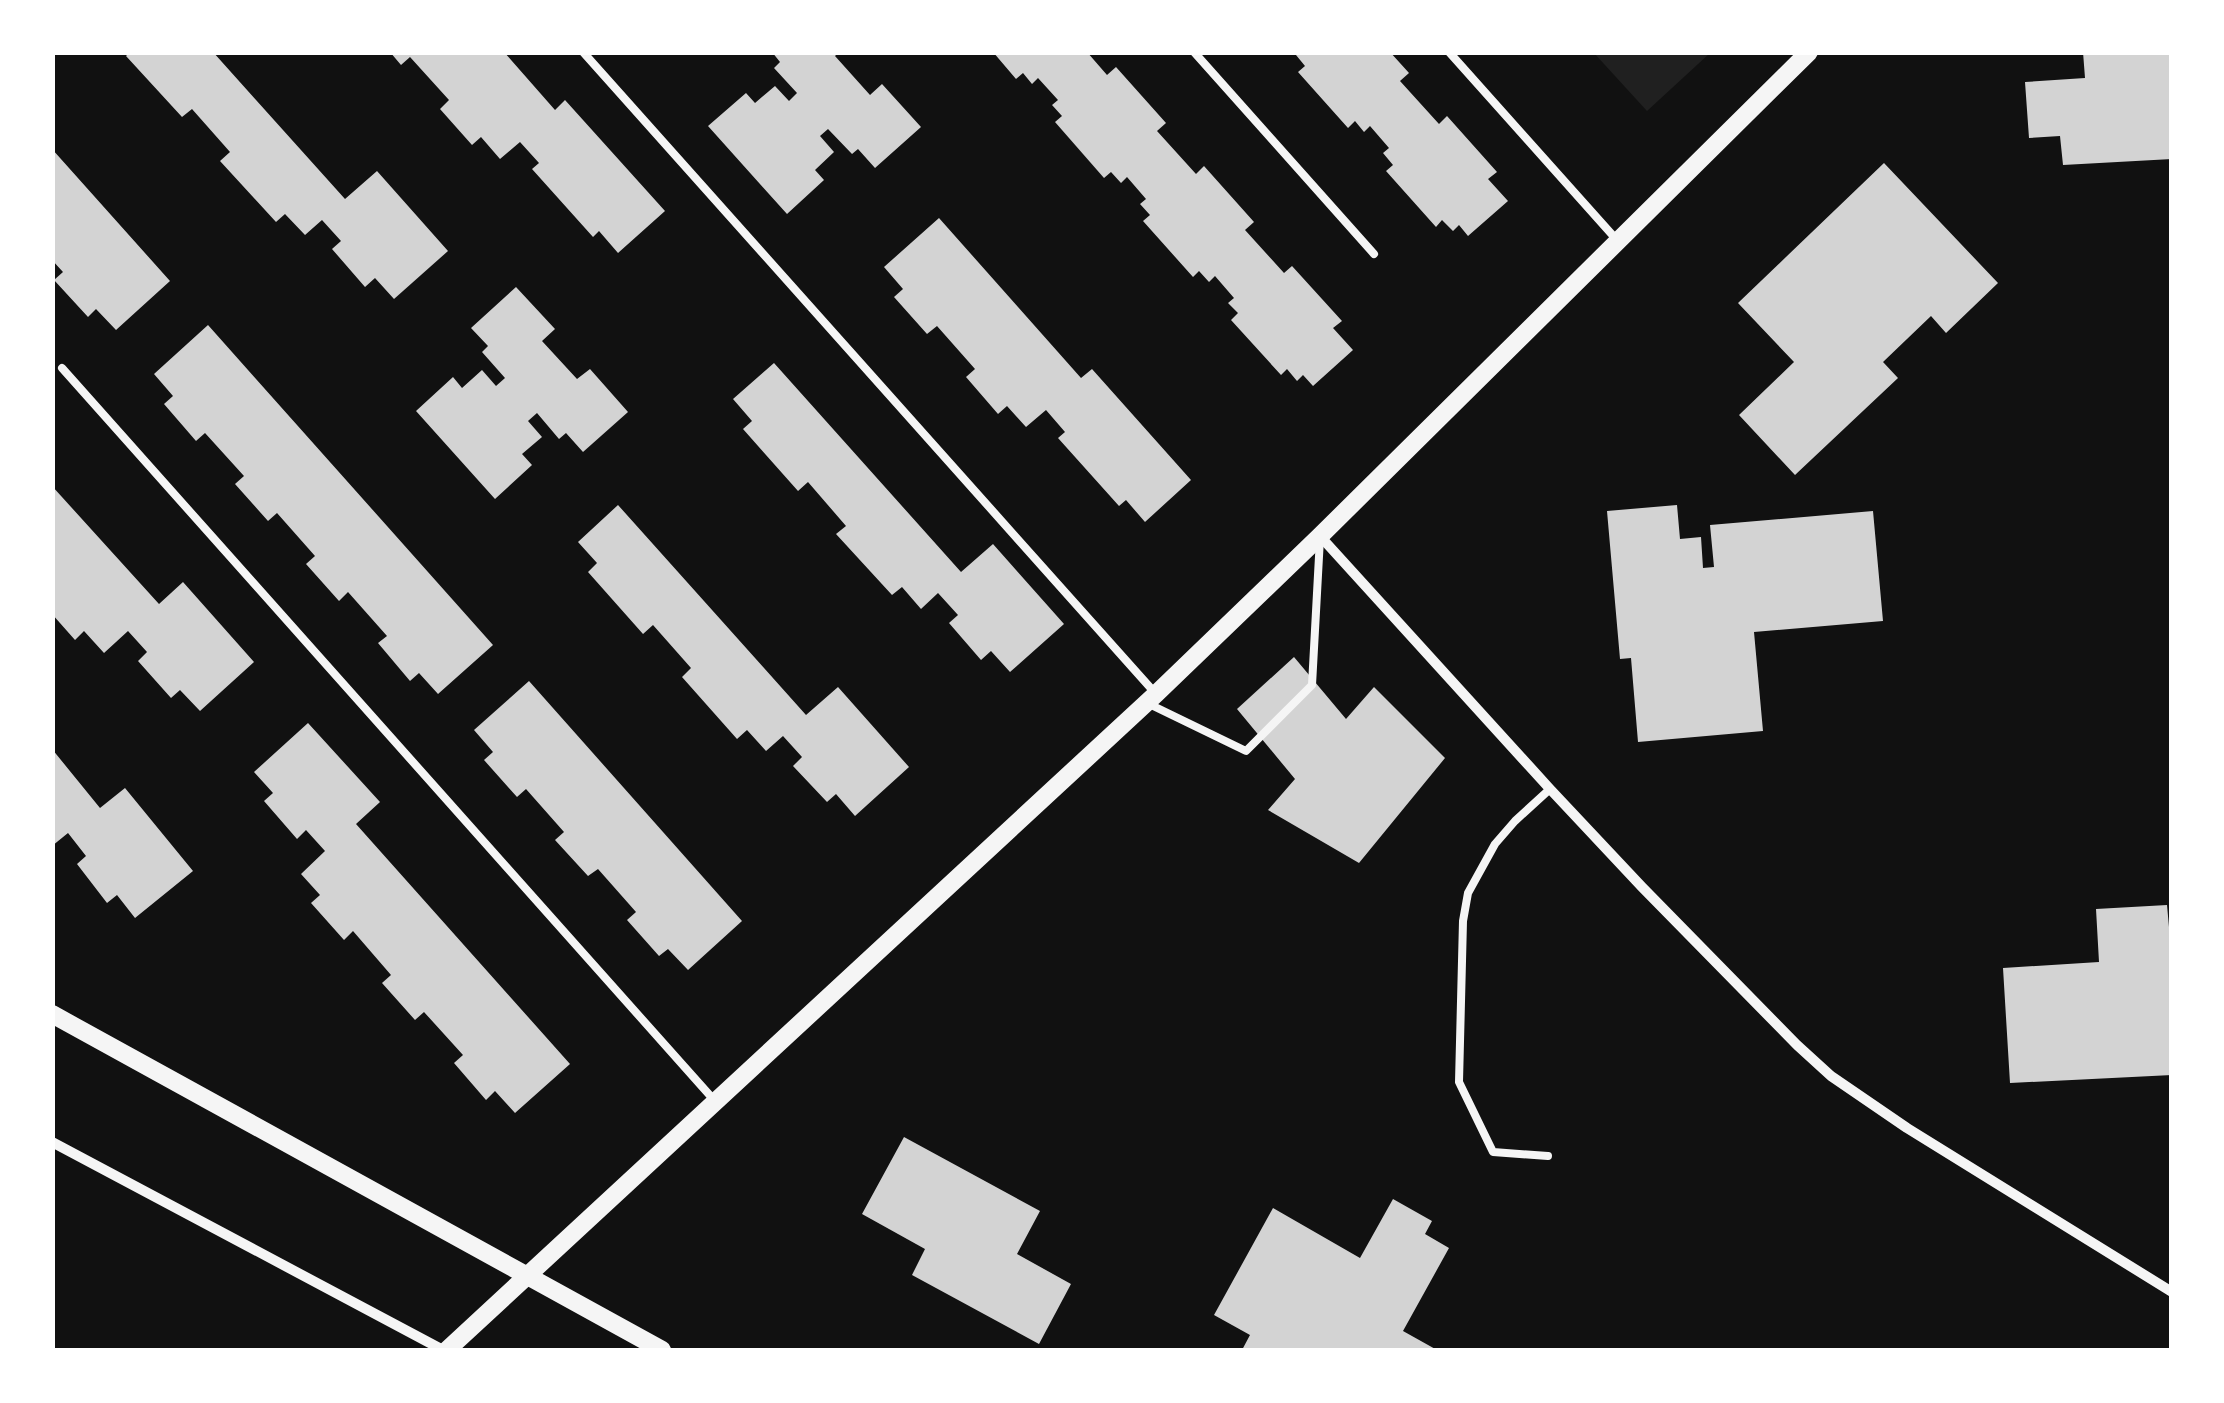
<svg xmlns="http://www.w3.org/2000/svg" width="2224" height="1403" font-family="'Sofia Sans Condensed',sans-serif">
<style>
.green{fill:#202020}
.building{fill:#d3d3d3}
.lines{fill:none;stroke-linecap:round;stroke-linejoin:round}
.service{stroke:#f5f5f5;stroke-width:8}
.minor{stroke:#f5f5f5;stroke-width:10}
.tertiary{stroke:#f5f5f5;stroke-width:18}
</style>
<rect width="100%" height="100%" fill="#111"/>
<!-- green -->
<path class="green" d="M 1594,53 L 1710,53 L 1647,111 Z"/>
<!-- building -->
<g class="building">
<path d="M 130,52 L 213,52 L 345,199 L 377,171 L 448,251 L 394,299 L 375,278 L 365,287 L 332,249 L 341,241 L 322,220 L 305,235 L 285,214 L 276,222 L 220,161 L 230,152 L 192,109 L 182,117 L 126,56 Z"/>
<path d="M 390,52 L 504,52 L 555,110 L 565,100 L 665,211 L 618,253 L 599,231 L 593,237 L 532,169 L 539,163 L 520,142 L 500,159 L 481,137 L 472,145 L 440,109 L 449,100 L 410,57 L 401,65 Z"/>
<path d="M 772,52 L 839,52 L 835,56 L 870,95 L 882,84 L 921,127 L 875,168 L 858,149 L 852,154 L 828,129 L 820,136 L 834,152 L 815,170 L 824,180 L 787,214 L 708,126 L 746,93 L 755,103 L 775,86 L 789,101 L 797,93 L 774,68 L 780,62 Z"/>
<path d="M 993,52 L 1087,52 L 1107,75 L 1116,67 L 1166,123 L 1157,131 L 1196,174 L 1204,166 L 1254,222 L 1245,230 L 1284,273 L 1292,266 L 1342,321 L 1333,328 L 1353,350 L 1313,386 L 1303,375 L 1297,381 L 1287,369 L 1281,375 L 1231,320 L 1238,313 L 1228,303 L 1234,298 L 1215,276 L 1209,282 L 1199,271 L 1193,277 L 1143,221 L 1150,215 L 1140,204 L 1146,199 L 1127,177 L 1121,183 L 1111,172 L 1104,178 L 1055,122 L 1062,116 L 1052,105 L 1058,100 L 1038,78 L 1032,84 L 1023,73 L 1016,79 Z"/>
<path d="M 1298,52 L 1390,52 L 1409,73 L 1400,81 L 1439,124 L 1447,116 L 1497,172 L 1488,179 L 1508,201 L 1468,236 L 1459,225 L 1453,231 L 1442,220 L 1436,227 L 1386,171 L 1393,165 L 1383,153 L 1389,148 L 1370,126 L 1364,132 L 1355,121 L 1348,128 L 1298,72 L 1305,66 L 1296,55 Z"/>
<path d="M 2083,52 L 2172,52 L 2172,159 L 2063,165 L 2060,136 L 2029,138 L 2025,82 L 2085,78 Z"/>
<path d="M 52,149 L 170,281 L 116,330 L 96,309 L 88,317 L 54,280 L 63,272 L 52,260 Z"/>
<path d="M 1884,163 L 1998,283 L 1946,333 L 1931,316 L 1883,362 L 1898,378 L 1795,475 L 1739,415 L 1794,362 L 1738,303 Z"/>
<path d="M 939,218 L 1081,378 L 1092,369 L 1191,480 L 1145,522 L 1126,500 L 1119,506 L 1058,438 L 1065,432 L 1046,410 L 1026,427 L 1007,406 L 998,414 L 966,377 L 975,369 L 937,326 L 927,334 L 894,297 L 903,289 L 884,267 Z"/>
<path d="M 516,287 L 555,329 L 542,341 L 577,379 L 590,369 L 628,412 L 583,452 L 566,433 L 559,439 L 537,413 L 528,421 L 542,437 L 522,454 L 532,465 L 495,499 L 416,411 L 453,377 L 462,388 L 482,370 L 496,386 L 505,378 L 482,352 L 488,346 L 471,328 Z"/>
<path d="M 208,325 L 493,645 L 438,694 L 419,673 L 410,681 L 378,643 L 387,636 L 348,592 L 339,601 L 306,564 L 315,556 L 277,513 L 268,521 L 235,484 L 244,476 L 205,433 L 196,441 L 164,404 L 173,396 L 154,374 Z"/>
<path d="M 774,363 L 961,572 L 993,544 L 1064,624 L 1010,672 L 991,651 L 981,660 L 949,623 L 958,615 L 938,593 L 921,609 L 902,587 L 892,595 L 836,534 L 846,526 L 808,482 L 798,491 L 743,429 L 752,421 L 733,399 Z"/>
<path d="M 52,486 L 159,604 L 183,582 L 254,662 L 200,711 L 180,690 L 171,698 L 138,661 L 147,652 L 128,631 L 104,653 L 84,631 L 75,640 L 52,614 Z"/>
<path d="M 618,505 L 806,715 L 838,687 L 909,767 L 855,816 L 836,794 L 827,802 L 793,766 L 802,757 L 783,736 L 766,751 L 747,730 L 737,739 L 682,677 L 691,668 L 653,625 L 643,634 L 588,572 L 597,563 L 578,542 Z"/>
<path d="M 1677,505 L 1680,539 L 1701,537 L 1703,568 L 1714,567 L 1710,525 L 1873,511 L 1883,621 L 1754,632 L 1763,731 L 1638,742 L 1631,658 L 1620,659 L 1607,511 Z"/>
<path d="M 1294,657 L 1346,719 L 1374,687 L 1445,758 L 1359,863 L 1268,810 L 1295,779 L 1237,709 Z"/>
<path d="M 529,681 L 742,921 L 688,970 L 668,949 L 659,956 L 627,920 L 636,912 L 598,869 L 588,876 L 555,840 L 564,832 L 526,789 L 517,797 L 484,760 L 493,752 L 474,730 Z"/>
<path d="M 308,723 L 380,802 L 356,824 L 570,1064 L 515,1113 L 495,1091 L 486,1100 L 454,1063 L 463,1055 L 424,1012 L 415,1020 L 382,983 L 391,975 L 353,931 L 344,940 L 311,903 L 320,895 L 301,874 L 325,851 L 306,830 L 297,839 L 264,801 L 273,793 L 254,772 Z"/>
<path d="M 52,749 L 100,808 L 125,788 L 193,871 L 135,918 L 117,895 L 107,903 L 77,864 L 86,856 L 68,833 L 52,846 Z"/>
<path d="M 2167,905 L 2172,960 L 2172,1075 L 2010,1083 L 2003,968 L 2099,962 L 2096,909 Z"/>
<path d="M 904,1137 L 1040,1211 L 1017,1254 L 1071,1284 L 1039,1344 L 912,1275 L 925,1249 L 862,1214 Z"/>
<path d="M 1393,1199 L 1432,1221 L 1425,1234 L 1449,1248 L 1403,1331 L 1437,1350 L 1242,1350 L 1250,1335 L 1214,1315 L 1273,1208 L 1360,1258 Z"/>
</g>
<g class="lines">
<!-- service -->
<g class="service">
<path d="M 583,52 L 1156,694"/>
<path d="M 1194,52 L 1374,254"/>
<path d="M 1449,52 L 1616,239"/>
<path d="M 62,368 L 714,1100"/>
<path d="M 1147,703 L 1246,751 L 1312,685 L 1320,538"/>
<path d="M 1548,1156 L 1493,1152 L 1459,1082 L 1463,921 L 1468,893 L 1495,844 L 1515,821 L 1550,789"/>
</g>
<!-- minor -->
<g class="minor">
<path d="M 1320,536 L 1550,789 L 1642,887 L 1797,1045 L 1831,1076 L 1907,1128 L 2172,1292"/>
<path d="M 52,1142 L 443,1350"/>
</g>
<!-- tertiary -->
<g class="tertiary">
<path d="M 52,1014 L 662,1350"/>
<path d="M 447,1350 L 1156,694 L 1320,536 L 1809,52"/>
</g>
</g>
<!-- border -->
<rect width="2224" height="1403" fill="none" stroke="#ffffff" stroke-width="110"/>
</svg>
